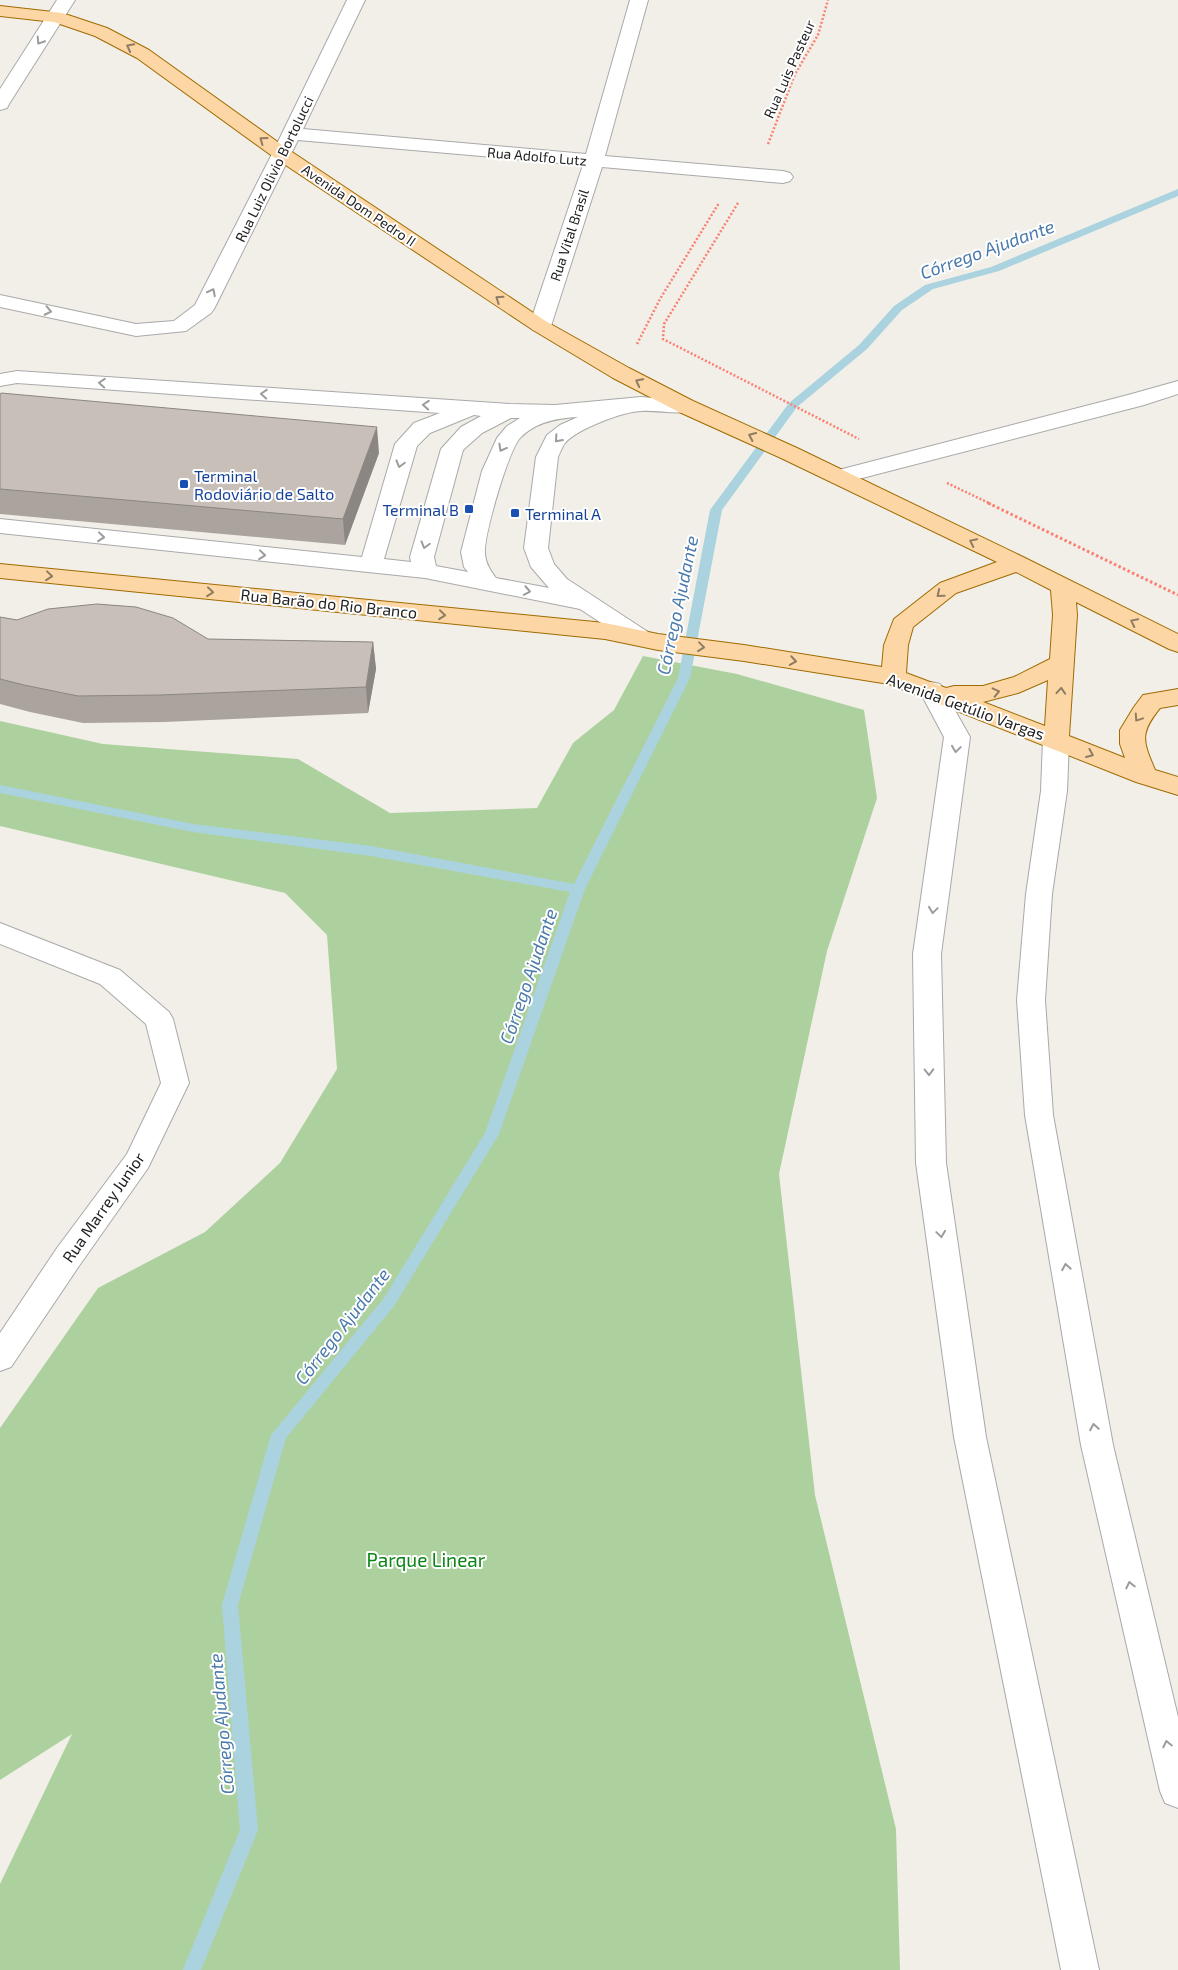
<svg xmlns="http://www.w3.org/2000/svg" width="1178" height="1970" font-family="'Exo 2',sans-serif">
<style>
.forest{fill:#add19e}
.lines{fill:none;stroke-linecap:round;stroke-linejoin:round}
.stream{fill:#aad3df;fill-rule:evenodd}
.minor-casing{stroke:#a9a9a9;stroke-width:2}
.major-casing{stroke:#a06b00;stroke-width:2}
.path-far1{stroke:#fa8072;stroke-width:2.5;stroke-dasharray:2 2;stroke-linecap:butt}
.path{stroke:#fa8072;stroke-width:3;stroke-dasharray:2.5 2.5;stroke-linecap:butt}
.minor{fill:#fff;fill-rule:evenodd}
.major{fill:#fcd6a4;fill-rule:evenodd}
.wall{fill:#aba49e}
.shaded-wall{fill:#8b8681}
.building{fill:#c7bfb8;stroke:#8b8681}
.oneway{stroke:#9c9c9c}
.oneway2{stroke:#8f7c63}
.transit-dot{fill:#1a4fb4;stroke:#fff;stroke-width:2}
.labels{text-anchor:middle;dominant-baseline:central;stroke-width:4;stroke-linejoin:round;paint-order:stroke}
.far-street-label{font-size:14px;fill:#222;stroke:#fff}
.transit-label{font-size:16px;fill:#164399;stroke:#fff;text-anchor:start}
.street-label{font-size:16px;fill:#222;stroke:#fff}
.water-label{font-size:18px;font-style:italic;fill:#4a7aab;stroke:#fff}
.near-park-label{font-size:19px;fill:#0c8416;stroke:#fff}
</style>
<rect width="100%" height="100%" fill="#f2efe9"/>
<!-- forest -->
<path class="forest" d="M 643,656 L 737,674 L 864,710 L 877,798 L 827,951 L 779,1174 L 815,1495 L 896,1829 L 900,1970 L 0,1970 L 0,1884 L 72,1734 L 0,1780 L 0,1428 L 98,1288 L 205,1232 L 280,1163 L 337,1069 L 327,935 L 285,893 L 0,826 L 0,721 L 103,744 L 298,759 L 390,813 L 537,808 L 573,743 L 614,710 Z"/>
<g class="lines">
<!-- stream -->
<path class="stream" d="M 1178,189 L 1178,196 L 999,271 L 933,289 L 902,310 L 867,349 L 797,407 L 722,510 L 690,678 L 585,889 L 499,1134 L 394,1306 L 286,1438 L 238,1605 L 258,1830 L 201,1970 L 183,1970 L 240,1830 L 222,1605 L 271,1435 L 384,1298 L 485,1133 L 570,892 L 371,856 L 193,832 L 0,793 L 0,785 L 193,824 L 371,846 L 574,884 L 678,678 L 710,510 L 789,403 L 859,345 L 894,306 L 925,285 L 991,267 Z"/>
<defs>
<g id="minor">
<path d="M 57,0 L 75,0 L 9,104 L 7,108 L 0,110 L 0,89 Z"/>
<path d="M 347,0 L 365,0 L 303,129 L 586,154 L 630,0 L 648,0 L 605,156 L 783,171 L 790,173 L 793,177 L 790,181 L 783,183 L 602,167 L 551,326 L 547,330 L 540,332 L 533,330 L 529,326 L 583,165 L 298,140 L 214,309 L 211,313 L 186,331 L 136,336 L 0,307 L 0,295 L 136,324 L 174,321 L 195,305 L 272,154 Z"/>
<path d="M 17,371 L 510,404 L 555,405 L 641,397 L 693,401 L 696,406 L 693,411 C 676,415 659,410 642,411 C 624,411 577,429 565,443 C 562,447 560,453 558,457 L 548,548 L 554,564 L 567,579 L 648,632 L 651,637 L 648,642 L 639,645 L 630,642 L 580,609 L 425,578 L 0,533 L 0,519 L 362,557 L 395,444 L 414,423 L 440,413 L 17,383 L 0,386 L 0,374 ZM 474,415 L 481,416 L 461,427 L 441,449 L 410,557 L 411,562 L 384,559 L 417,446 L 430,433 ZM 578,417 L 560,425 L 547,435 L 536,457 L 524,548 L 531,567 L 549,588 L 496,578 C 490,570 486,564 485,554 C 483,537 509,448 521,437 C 536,422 557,418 578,417 ZM 511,418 L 520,418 L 507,426 L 497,438 L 482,471 L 461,552 L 464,567 L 468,572 L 436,566 L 434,557 L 463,450 L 482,433 Z"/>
<path d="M 1178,381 L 1178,394 L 1144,405 L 839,484 L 831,482 L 828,477 L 831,472 L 1128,395 Z"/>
<path d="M 931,682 L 940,684 L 970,737 L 941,954 L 946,1163 L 986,1437 L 1099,1970 L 1061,1970 L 954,1437 L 916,1163 L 913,954 L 944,737 L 919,690 L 922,684 Z"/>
<path d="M 1056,732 L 1065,734 L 1069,740 L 1067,791 L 1052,894 L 1045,1000 L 1053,1115 L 1113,1445 L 1178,1717 L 1178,1808 L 1165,1803 L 1160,1791 L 1081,1445 L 1025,1115 L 1017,1000 L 1026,894 L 1041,791 L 1043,740 L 1047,734 Z"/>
<path d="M 0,923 L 120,970 L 169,1012 L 173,1019 L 189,1083 L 148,1168 L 79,1266 L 11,1367 L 0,1371 L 0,1333 L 57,1248 L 127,1154 L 161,1083 L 146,1024 L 100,984 L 0,944 Z"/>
</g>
<path id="major" d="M 0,6 L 62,13 L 107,28 L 149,50 L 289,150 L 547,322 L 629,368 L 693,401 L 797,448 L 1025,558 L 1178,634 L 1178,652 L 1169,649 L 1076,602 L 1077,615 L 1069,736 L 1125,758 L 1120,744 L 1120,730 L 1134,707 L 1143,695 L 1178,689 L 1178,705 L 1160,708 C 1139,734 1143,741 1155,770 L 1178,777 L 1178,795 L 1136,782 L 889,684 L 744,661 L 658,650 L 605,639 L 0,578 L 0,564 L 605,623 L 658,634 L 744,645 L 882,667 L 884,645 L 894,619 L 940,583 L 997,562 L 781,458 L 677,411 L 613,378 L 533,330 L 275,158 L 137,58 L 95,36 L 54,22 L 0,16 ZM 1016,572 L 1051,590 L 1053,615 L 1050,659 L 1014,677 L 983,686 L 954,686 L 946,688 L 906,673 L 908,645 L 913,627 L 956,593 ZM 1048,680 L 1045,726 L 983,702 L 1018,693 Z"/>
</defs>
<!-- minor casing -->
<use href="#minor" class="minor-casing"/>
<!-- major casing -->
<use href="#major" class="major-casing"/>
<!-- path-far1 -->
<g class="path-far1">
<path d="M 768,144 L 795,74 L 818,35 L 828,0"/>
<path d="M 738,203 L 664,324 L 663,339 L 859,439"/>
<path d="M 637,344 L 660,299 L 719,203"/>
<path d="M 947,483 L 991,504"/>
</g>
<!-- path -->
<path class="path" d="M 988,503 L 1178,595"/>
<!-- minor -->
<use href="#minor" class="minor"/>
<!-- major -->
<use href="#major" class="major"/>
</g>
<!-- wall -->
<g class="wall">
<path d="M 0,395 L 379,453 L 345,545 L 0,514 Z"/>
<path d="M 0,617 L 17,620 L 208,639 L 373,642 L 376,669 L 368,713 L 164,722 L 83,723 L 30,712 L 0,704 Z"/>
</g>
<!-- shaded-wall -->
<g class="shaded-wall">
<path d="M 377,427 L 379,453 L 345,545 L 343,519 Z"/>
<path d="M 373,642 L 376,669 L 368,713 L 366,687 Z"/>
</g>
<!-- building -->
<g class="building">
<path d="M 1,393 L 377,427 L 343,519 L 0,489 L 0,395 Z"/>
<path d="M 97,604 L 136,607 L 173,618 L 208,639 L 373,642 L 366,687 L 160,695 L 78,696 L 24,685 L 0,679 L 0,617 L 17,620 L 48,609 Z"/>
</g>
<!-- one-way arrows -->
<defs><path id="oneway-chevron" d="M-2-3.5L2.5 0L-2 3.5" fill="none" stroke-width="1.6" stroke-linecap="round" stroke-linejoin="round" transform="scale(1.25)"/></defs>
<g class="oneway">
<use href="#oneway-chevron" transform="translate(40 41) rotate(123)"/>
<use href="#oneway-chevron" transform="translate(212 292) rotate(-63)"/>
<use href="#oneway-chevron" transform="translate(48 311) rotate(12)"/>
<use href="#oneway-chevron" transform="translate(102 383) rotate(-176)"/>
<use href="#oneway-chevron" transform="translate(264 394) rotate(-176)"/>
<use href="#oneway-chevron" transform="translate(426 405) rotate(-176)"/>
<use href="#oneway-chevron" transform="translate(558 439) rotate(132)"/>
<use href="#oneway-chevron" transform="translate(502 448) rotate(119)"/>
<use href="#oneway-chevron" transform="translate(400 464) rotate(106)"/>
<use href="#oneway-chevron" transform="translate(101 537) rotate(6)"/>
<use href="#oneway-chevron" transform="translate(425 545) rotate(106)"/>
<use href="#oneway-chevron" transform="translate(262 555) rotate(6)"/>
<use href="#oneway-chevron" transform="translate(527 591) rotate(11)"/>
<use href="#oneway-chevron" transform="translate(956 749) rotate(98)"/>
<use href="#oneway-chevron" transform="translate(933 910) rotate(98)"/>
<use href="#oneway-chevron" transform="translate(929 1072) rotate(89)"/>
<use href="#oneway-chevron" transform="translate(941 1234) rotate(82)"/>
<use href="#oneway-chevron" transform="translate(1066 1267) rotate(-100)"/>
<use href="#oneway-chevron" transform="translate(1094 1427) rotate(-100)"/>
<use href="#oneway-chevron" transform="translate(1130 1585) rotate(-103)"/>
<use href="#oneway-chevron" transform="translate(1167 1744) rotate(-103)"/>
</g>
<g class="oneway2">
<use href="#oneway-chevron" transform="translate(130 47) rotate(-152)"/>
<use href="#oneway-chevron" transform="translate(263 140) rotate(-144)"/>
<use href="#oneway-chevron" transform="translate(499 299) rotate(-146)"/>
<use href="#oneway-chevron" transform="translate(639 382) rotate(-153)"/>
<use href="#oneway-chevron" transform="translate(752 436) rotate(-155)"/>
<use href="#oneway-chevron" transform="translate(973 542) rotate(-154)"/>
<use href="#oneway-chevron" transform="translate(49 576) rotate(6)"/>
<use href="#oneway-chevron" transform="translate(210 592) rotate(6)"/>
<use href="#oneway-chevron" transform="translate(940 594) rotate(141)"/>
<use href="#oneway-chevron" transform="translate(442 615) rotate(6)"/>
<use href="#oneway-chevron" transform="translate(1134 622) rotate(-154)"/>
<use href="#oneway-chevron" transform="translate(701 647) rotate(7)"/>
<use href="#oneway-chevron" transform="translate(793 661) rotate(9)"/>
<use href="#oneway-chevron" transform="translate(1061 691) rotate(-86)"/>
<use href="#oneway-chevron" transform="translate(996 692) rotate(-13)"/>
<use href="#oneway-chevron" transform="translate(1138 718) rotate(124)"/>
<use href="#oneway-chevron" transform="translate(1090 754) rotate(23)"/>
</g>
<!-- markers -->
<g class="transit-dot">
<rect x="179" y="479" width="10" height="10" rx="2.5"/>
<rect x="464" y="504" width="10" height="10" rx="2.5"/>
<rect x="510" y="508" width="10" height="10" rx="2.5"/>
</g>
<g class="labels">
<!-- far-street labels -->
<g class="far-street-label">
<text transform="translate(789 69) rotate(-66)">Rua Luis Pasteur</text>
<text transform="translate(537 156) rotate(5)">Rua Adolfo Lutz</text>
<text transform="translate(274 169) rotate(-64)">Rua Luiz Olivio Bortolucci</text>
<text transform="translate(359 205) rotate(34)">Avenida Dom Pedro II</text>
<text transform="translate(569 235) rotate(-72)">Rua Vital Brasil</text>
</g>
<!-- transit labels -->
<g class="transit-label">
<text x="194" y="475">Terminal<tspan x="194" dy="18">Rodoviário de Salto</tspan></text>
<text x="459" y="509" text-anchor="end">Terminal B</text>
<text x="525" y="513">Terminal A</text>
</g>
<!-- street labels -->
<g class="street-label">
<text transform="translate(329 603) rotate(6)">Rua Barão do Rio Branco</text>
<text transform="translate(966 706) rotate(20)">Avenida Getúlio Vargas</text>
<text transform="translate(103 1207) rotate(-55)">Rua Marrey Junior</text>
</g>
<!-- water labels -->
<g class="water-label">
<text transform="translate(987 249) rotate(-20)">Córrego Ajudante</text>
<text transform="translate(677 605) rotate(-78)">Córrego Ajudante</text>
<text transform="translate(528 976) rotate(-71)">Córrego Ajudante</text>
<text transform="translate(342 1326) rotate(-52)">Córrego Ajudante</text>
<text transform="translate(221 1724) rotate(-95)">Córrego Ajudante</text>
</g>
<!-- near-park labels -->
<g class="near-park-label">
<text x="426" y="1559">Parque Linear</text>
</g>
</g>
</svg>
